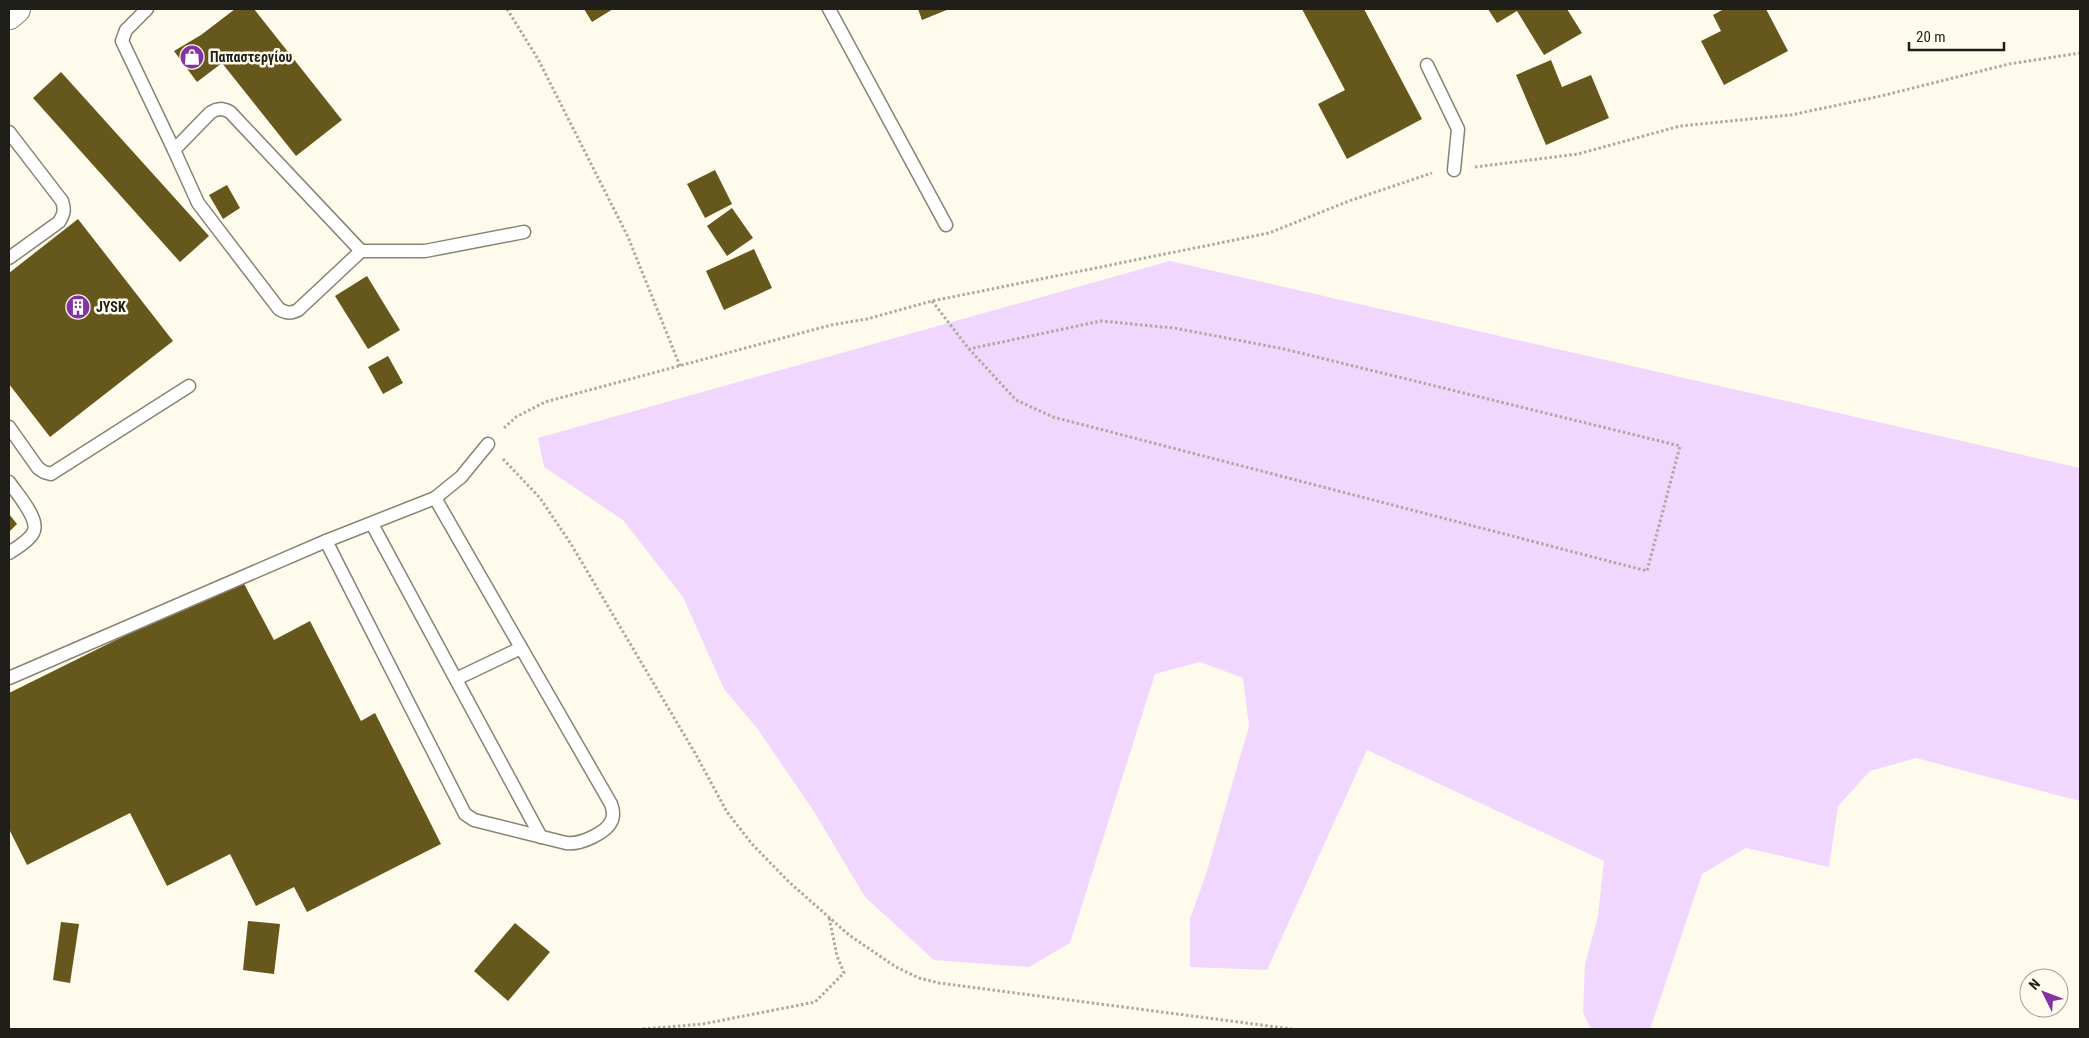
<svg xmlns="http://www.w3.org/2000/svg" width="2089" height="1038" font-family="'Roboto Condensed',sans-serif">
<style>
.green{fill:#f1d6fe}
.building{fill:#66571c}
.lines{fill:none;stroke-linecap:round;stroke-linejoin:round}
.lane-casing{stroke:#878376;stroke-width:15}
.secondary-casing{stroke:#878376;stroke-width:30}
.path{stroke:#adaaa0;stroke-width:3;stroke-dasharray:2.5 2.5;stroke-linecap:butt}
.lane{stroke:#fff;stroke-width:12}
.secondary{stroke:#fff;stroke-width:28}
.labels{text-anchor:middle;dominant-baseline:central;stroke-width:5;stroke-linejoin:round;paint-order:stroke}
.poi-label{font-size:14px;font-weight:bold;fill:#1f1e19;stroke:#fefaec;text-anchor:start}
</style>
<rect width="100%" height="100%" fill="#fefaec"/>
<!-- green -->
<path class="green" d="M 1170,261 L 2080,468 L 2080,801 L 1916,758 L 1870,771 L 1838,806 L 1829,867 L 1746,848 L 1702,874 L 1650,1029 L 1591,1029 L 1583,1013 L 1585,965 L 1598,916 L 1604,861 L 1367,750 L 1267,970 L 1190,967 L 1190,919 L 1207,871 L 1249,726 L 1243,678 L 1200,662 L 1155,674 L 1070,943 L 1029,967 L 934,960 L 865,897 L 813,810 L 757,728 L 724,689 L 683,597 L 623,520 L 544,467 L 538,438 Z"/>
<!-- building -->
<g class="building">
<path d="M 235,9 L 254,9 L 342,120 L 296,156 L 222,63 L 197,82 L 174,51 L 201,35 Z"/>
<path d="M 584,9 L 613,9 L 592,22 Z"/>
<path d="M 918,9 L 949,9 L 922,20 Z"/>
<path d="M 1302,9 L 1364,9 L 1422,119 L 1347,159 L 1318,104 L 1345,90 Z"/>
<path d="M 1488,9 L 1567,9 L 1582,33 L 1544,55 L 1517,11 L 1497,23 Z"/>
<path d="M 1724,9 L 1766,9 L 1788,51 L 1724,85 L 1701,41 L 1721,31 L 1713,15 Z"/>
<path d="M 1551,60 L 1562,87 L 1591,75 L 1609,118 L 1546,145 L 1516,75 Z"/>
<path d="M 61,72 L 209,236 L 180,262 L 33,98 Z"/>
<path d="M 715,170 L 732,204 L 705,218 L 687,184 Z"/>
<path d="M 227,185 L 240,208 L 223,219 L 209,195 Z"/>
<path d="M 732,208 L 753,238 L 727,256 L 707,226 Z"/>
<path d="M 78,219 L 173,341 L 50,437 L 9,384 L 9,273 Z"/>
<path d="M 754,249 L 772,288 L 724,310 L 706,271 Z"/>
<path d="M 367,276 L 400,330 L 368,349 L 335,296 Z"/>
<path d="M 388,356 L 403,383 L 383,394 L 368,367 Z"/>
<path d="M 9,514 L 17,524 L 9,532 Z"/>
<path d="M 241,578 L 274,640 L 310,621 L 361,721 L 375,713 L 441,844 L 307,912 L 294,887 L 256,906 L 230,854 L 167,886 L 130,813 L 27,865 L 9,829 L 9,693 Z"/>
<path d="M 248,921 L 280,924 L 274,974 L 243,970 Z"/>
<path d="M 61,922 L 79,924 L 70,983 L 53,980 Z"/>
<path d="M 515,923 L 550,952 L 508,1001 L 474,971 Z"/>
</g>
<g class="lines">
<defs>
<g id="lane">
<path d="M 147,9 L 126,30 L 122,41 L 174,150 L 210,113 C 217,108 222,108 230,112 L 361,251"/>
<path d="M 829,9 L 946,225"/>
<path d="M 1427,65 L 1458,129 L 1454,170"/>
<path d="M 9,132 L 62,201 C 65,210 64,214 59,222 L 9,258"/>
<path d="M 174,150 L 198,203 L 279,309 C 286,313 290,314 298,310 L 361,251 L 425,251 L 524,232"/>
<path d="M 9,427 L 38,468 L 44,472 L 51,474 L 189,386"/>
<path d="M 9,482 C 17,494 41,520 33,533 C 28,542 16,548 9,553"/>
<path d="M 372,524 L 541,837"/>
<path d="M 326,541 L 465,814 L 474,820 L 566,843 C 580,845 607,833 612,820 C 614,814 613,809 611,804 L 435,498"/>
<path d="M 9,678 L 326,541 L 435,498 L 461,477 L 488,444"/>
<path d="M 456,679 L 521,648"/>
</g>
<path id="secondary" d="M 9,15 L 16,9"/>
</defs>
<!-- lane casing -->
<use href="#lane" class="lane-casing"/>
<!-- secondary casing -->
<use href="#secondary" class="secondary-casing"/>
<!-- path -->
<g class="path">
<path d="M 507,9 L 538,59 L 628,237 L 680,366"/>
<path d="M 1475,167 L 1578,154 L 1680,126 L 1791,115 L 1881,96 L 2009,64 L 2080,53"/>
<path d="M 932,301 L 969,349 L 1016,400 L 1053,417 L 1647,571 L 1680,446 L 1284,349 L 1174,328 L 1101,321 L 969,349"/>
<path d="M 504,428 L 516,417 L 545,402 L 831,325 L 867,319 L 932,301 L 1269,233 L 1349,201 L 1432,173"/>
<path d="M 503,459 L 540,498 L 571,544 L 695,753 L 727,812 L 752,844 L 789,882 L 849,935 L 896,967 L 919,978 L 939,983 L 1292,1029"/>
<path d="M 643,1029 L 703,1024 L 815,1002 L 844,973 L 837,956 L 829,917"/>
</g>
<!-- lane -->
<use href="#lane" class="lane"/>
<!-- secondary -->
<use href="#secondary" class="secondary"/>
</g>
<!-- icons -->
<defs>
<symbol id="shop-disc" viewBox="-11 -11 22 22"><circle r="9.5" fill="#8332a2" stroke="#fefaec"/><path d="M-5-2.5h2.3a2.7 3.5 0 0 1 5.4 0H5L5.5 6h-11ZM-1.5-2.5h3a1.5 2.3 0 0 0-3 0Z" fill="#fff"/></symbol>
<symbol id="building-disc" viewBox="-11 -11 22 22"><circle r="9.5" fill="#8332a2" stroke="#fefaec"/><path d="M-4-6H4V6H1V3H-1V6H-4ZM-2.5-4.3h1.7v1.8h-1.7ZM.8-4.3h1.7v1.8H.8ZM-2.5-1h1.7V.8h-1.7ZM.8-1h1.7V.8H.8Z" fill="#fff"/></symbol>
</defs>
<g fill-rule="evenodd">
<use href="#shop-disc" x="178" y="43" width="28" height="28"/>
<use href="#building-disc" x="64" y="293" width="28" height="28"/>
</g>
<g class="labels">
<!-- poi labels -->
<g class="poi-label">
<text x="210" y="57">Παπαστεργίου</text>
<text x="96" y="307">JYSK</text>
</g>
</g>
<!-- border -->
<rect width="2089" height="1038" fill="none" stroke="#1f1e19" stroke-width="20"/>
<!-- north arrow -->
<g transform="translate(2044 993) rotate(312)"><circle r="24" fill="#fefaec" stroke="#a5a298"/>
<path d="M0-4L9 19L0 12L-9 19Z" fill="#8332a2"/>
<text y="-8" font-size="14" font-weight="bold" text-anchor="middle" fill="#1f1e19">N</text>
</g>
<!-- scale -->
<path d="M1909 42v8h95v-8" fill="none" stroke="#1f1e19" stroke-width="2.5"/>
<text x="1916" y="42" font-size="15" fill="#1f1e19" stroke="#fefaec" stroke-width="4" paint-order="stroke">20 m</text>
</svg>
